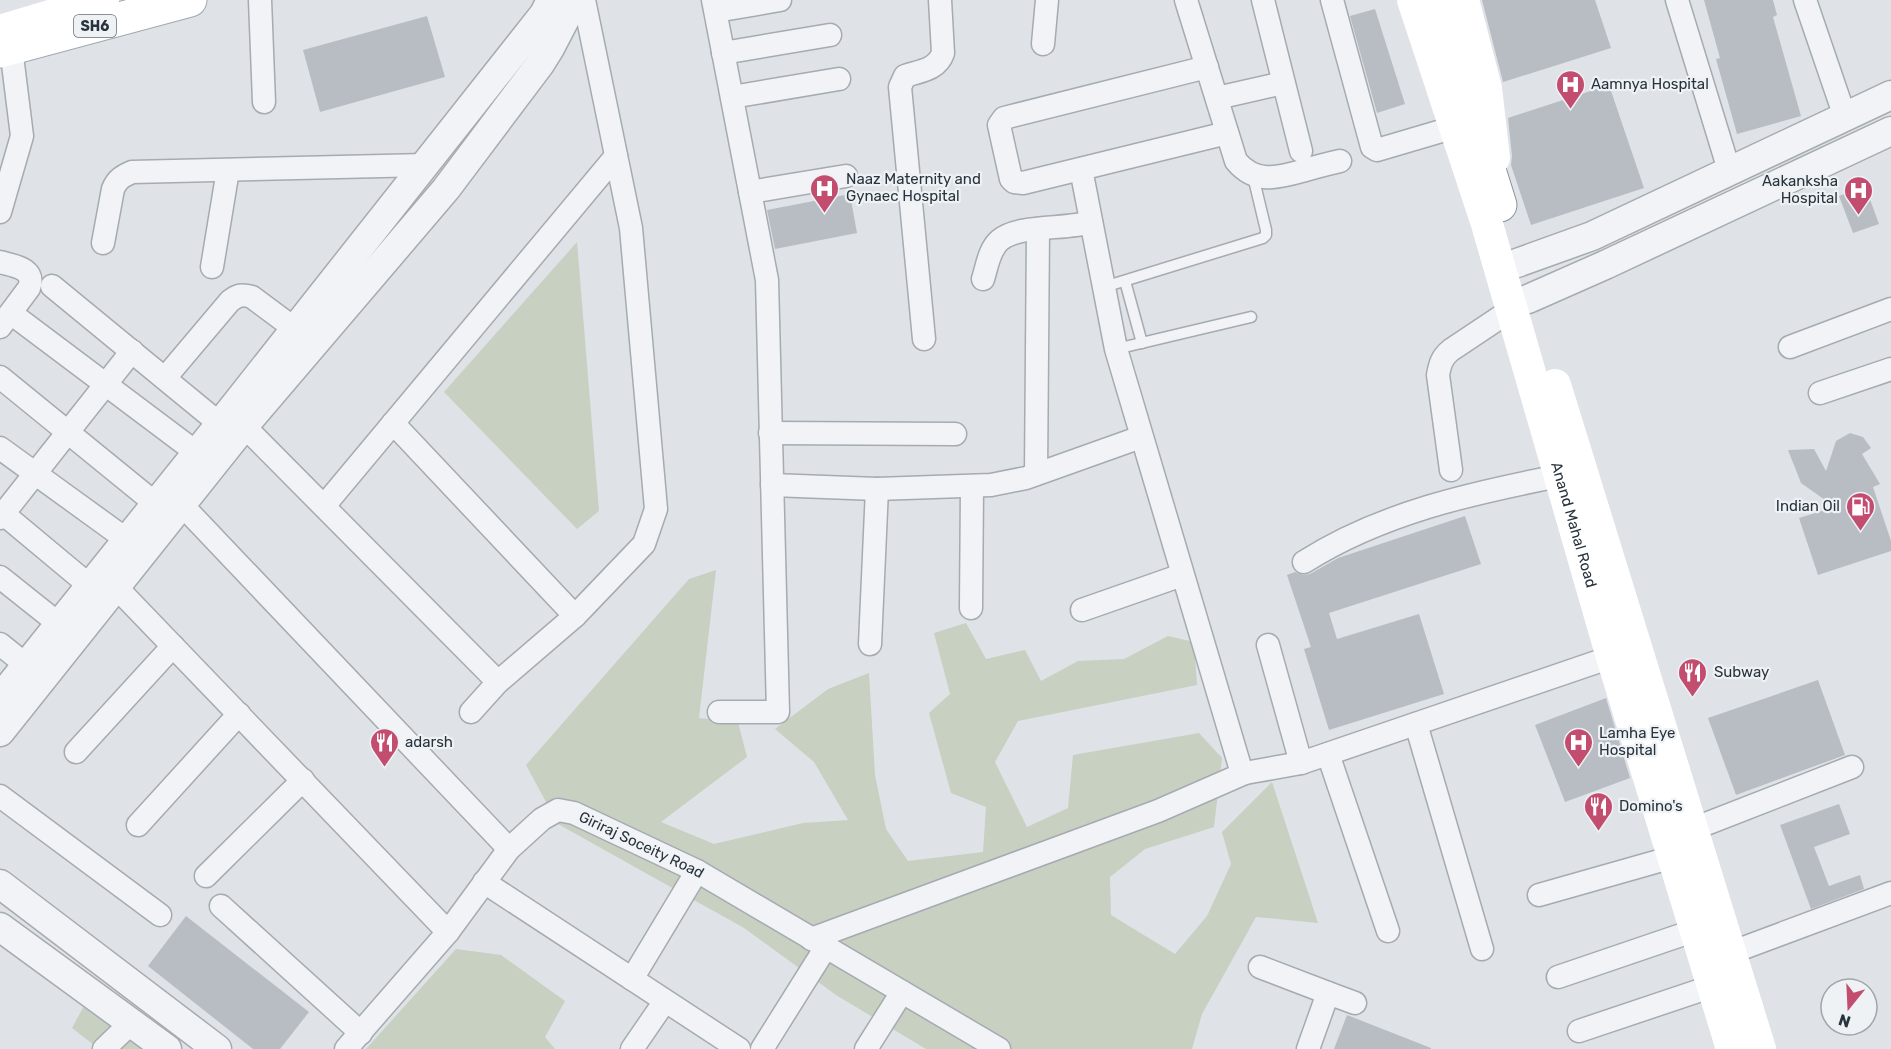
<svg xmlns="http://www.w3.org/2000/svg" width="1891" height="1049" font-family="Rubik,sans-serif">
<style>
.green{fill:#c7d0c1}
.building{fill:#b7bdc3}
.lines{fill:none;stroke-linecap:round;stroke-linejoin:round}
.service-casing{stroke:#a5abb1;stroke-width:13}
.minor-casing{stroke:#a5abb1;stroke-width:25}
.tertiary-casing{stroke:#a5abb1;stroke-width:31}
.primary-casing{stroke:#9fa9b2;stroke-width:35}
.trunk-casing{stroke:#87939c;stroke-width:35}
.service{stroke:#f1f3f6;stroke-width:10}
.minor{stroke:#f1f3f6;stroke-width:22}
.tertiary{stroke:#f1f3f6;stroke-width:28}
.secondary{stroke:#fff;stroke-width:32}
.primary{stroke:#fff;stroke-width:33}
.trunk{stroke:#fff;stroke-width:33}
.labels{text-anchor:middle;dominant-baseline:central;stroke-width:4.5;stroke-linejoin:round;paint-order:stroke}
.shield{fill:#eef2f5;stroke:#646c74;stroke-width:1.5}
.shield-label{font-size:14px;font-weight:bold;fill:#29333d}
.poi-label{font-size:15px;fill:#29333d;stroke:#eef2f5;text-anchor:start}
.street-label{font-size:15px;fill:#29333d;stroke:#eef2f5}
</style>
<rect width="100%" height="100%" fill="#dfe3e7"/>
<!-- green -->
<g class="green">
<path d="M 577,242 L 599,511 L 577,529 L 444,392 Z"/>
<path d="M 716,570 L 699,718 L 738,722 L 747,757 L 661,822 L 714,844 L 803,823 L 848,820 L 814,762 L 775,729 L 828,689 L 869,673 L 875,775 L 886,829 L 908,861 L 983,852 L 986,807 L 951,793 L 929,713 L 950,694 L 934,633 L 966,623 L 986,659 L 1025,650 L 1041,681 L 1078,661 L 1124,659 L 1168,636 L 1194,642 L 1197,685 L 1018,721 L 995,762 L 1027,827 L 1068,808 L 1073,755 L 1199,733 L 1222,758 L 1214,827 L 1145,849 L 1110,877 L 1111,915 L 1175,954 L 1207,916 L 1231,864 L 1222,832 L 1272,782 L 1318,923 L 1256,917 L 1202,1014 L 1192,1049 L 926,1049 L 836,995 L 744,928 L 558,824 L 526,765 L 689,579 Z"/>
<path d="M 456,949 L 501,955 L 565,1001 L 545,1037 L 555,1049 L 366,1049 Z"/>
<path d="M 85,1004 L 142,1049 L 99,1049 L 72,1028 Z"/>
</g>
<!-- building -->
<g class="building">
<path d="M 1482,0 L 1595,0 L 1611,48 L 1503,82 Z"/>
<path d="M 1704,0 L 1773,0 L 1777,15 L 1773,17 L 1801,116 L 1737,134 L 1716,59 L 1720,58 Z"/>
<path d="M 1375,9 L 1405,104 L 1377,113 L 1350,16 Z"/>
<path d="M 427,16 L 445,77 L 320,112 L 303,50 Z"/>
<path d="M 1609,85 L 1644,188 L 1531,225 L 1511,165 L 1512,156 L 1508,118 Z"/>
<path d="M 1865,186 L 1879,224 L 1853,233 L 1839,196 Z"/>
<path d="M 850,194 L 857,233 L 775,249 L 767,210 Z"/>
<path d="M 1850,433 L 1863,437 L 1871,448 L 1862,454 L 1880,484 L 1873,487 L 1891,541 L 1891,551 L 1818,575 L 1799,518 L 1835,507 L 1801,483 L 1788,450 L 1814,449 L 1826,471 L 1836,441 Z"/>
<path d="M 1465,516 L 1481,564 L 1329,613 L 1337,639 L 1419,614 L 1444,694 L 1329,730 L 1304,649 L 1311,647 L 1287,575 L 1295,572 L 1303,575 L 1310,574 L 1338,558 Z"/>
<path d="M 1818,680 L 1845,755 L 1736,795 L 1708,718 Z"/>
<path d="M 1606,698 L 1630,778 L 1565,802 L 1535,725 Z"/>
<path d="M 1839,804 L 1850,834 L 1814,847 L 1829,886 L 1860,875 L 1864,889 L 1811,909 L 1780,825 Z"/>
<path d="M 186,916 L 309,1012 L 280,1049 L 253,1049 L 148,966 Z"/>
<path d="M 1347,1015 L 1431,1048 L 1431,1049 L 1334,1049 Z"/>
</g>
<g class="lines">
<defs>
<g id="service">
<path d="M 1125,281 L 1142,343"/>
<path d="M 1104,287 L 1263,238 L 1266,235 L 1266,230 L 1253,176"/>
<path d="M 1116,349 L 1251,317"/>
</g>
<g id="minor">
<path d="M 260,0 L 264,102"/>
<path d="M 713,0 L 767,280 L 778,712 L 719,712"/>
<path d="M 1186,0 L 1236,161 C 1255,184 1277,178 1302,171 C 1315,167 1327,164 1340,161"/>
<path d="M 1263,0 L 1301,151"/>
<path d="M 1332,0 L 1372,147 L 1377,150 L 1455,127"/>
<path d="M 1677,0 L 1729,170"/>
<path d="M 1805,0 L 1845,117"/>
<path d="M 716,11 L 780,0"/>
<path d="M 1043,44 L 1047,0"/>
<path d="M 723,53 L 830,35"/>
<path d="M 1207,67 L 1004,118 L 999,125 L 1011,179 L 1014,182 L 1023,183 L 1227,133"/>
<path d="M 732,97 L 839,79"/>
<path d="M 1217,98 L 1283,83"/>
<path d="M 1081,169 L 1116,349 L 1241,770 L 1245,773"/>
<path d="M 750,192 L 846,176"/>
<path d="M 0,212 L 22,136 L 11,48"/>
<path d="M 103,243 L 113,189 C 117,179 123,176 132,172 L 425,165"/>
<path d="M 0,262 C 14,266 36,268 29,288 L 0,327"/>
<path d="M 212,267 L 228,170"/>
<path d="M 983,279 C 987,267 989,249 1000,240 C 1020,224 1066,230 1091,222"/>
<path d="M 52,286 L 220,424"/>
<path d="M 16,317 L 197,453"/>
<path d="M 924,339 L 900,87 L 905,76 C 920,71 937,70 943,53 L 940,0"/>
<path d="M 1790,347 L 1891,309"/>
<path d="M 0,377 L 156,504"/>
<path d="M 165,378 L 230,301 C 238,295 242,294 252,297 L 295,329"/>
<path d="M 1820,393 L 1891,369"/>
<path d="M 393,423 L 575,616"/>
<path d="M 244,426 L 498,682"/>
<path d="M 770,433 L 955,434"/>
<path d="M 0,448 L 127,540"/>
<path d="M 1451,470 L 1438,375 C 1440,364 1442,357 1451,350 L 1511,310"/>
<path d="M 1036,474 L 1038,229"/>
<path d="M 772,485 L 877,489 L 991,485 L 1026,478 L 1141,437"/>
<path d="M 182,505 L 509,849"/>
<path d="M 324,506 L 616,156"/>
<path d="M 0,511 L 90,586"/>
<path d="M 0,518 L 132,351"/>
<path d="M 1304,562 C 1381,513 1472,493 1559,476"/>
<path d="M 0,577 L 59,624"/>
<path d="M 116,587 L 448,932"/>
<path d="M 971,608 L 972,487"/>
<path d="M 1082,610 L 1182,575"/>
<path d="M 0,644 L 26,665"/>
<path d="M 870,644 L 877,489"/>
<path d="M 1268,645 L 1301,763"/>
<path d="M 471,712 L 498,682 L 575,616 L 644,544 L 656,509 L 631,228 L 584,0"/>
<path d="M 1416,724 L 1482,949"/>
<path d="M 76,752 L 173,646"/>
<path d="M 1328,754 L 1388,931"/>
<path d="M 0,796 L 160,915"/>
<path d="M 138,825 L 239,714"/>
<path d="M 1693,829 L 1852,767"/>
<path d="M 206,876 L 303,780"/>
<path d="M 484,882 L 739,1049"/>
<path d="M 1539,895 L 1673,857"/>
<path d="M 221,906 L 361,1033"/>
<path d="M 811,939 L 1158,811 L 1245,773 L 1301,763 L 1626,652"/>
<path d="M 1730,953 L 1891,893"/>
<path d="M 1260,967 L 1328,993 L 1308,1049"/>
<path d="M 1558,977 L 1696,930"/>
<path d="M 632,979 L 697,871"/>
<path d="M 1328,993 L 1355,1003"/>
<path d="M 1579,1031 L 1713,986"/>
<path d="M 104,1049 L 131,1023"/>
<path id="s1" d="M 346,1049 L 448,932 L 509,849 L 542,819 L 558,810 L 574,813 L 697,871 L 999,1049"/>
<path d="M 632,1049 L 665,1001"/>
<path d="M 762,1049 L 826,947"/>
<path d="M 866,1049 L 902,992"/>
</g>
<g id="tertiary">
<path d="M 1517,263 L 1592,236 L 1891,95"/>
<path d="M 1528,299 L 1605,265 L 1891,131"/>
<path d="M 0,698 L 220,424 L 544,14 L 551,0"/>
<path d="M 0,732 L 244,426 L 446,189 L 540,64 L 550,48 L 575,0"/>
<path d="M 0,884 L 217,1049"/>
<path d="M 0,927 L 167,1049"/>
</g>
<path id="primary" d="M 0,51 L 190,0"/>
<path id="trunk" d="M 1436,0 L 1500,205"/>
</defs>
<!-- service casing -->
<use href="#service" class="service-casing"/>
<!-- minor casing -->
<use href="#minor" class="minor-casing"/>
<!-- tertiary casing -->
<use href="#tertiary" class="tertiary-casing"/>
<!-- primary casing -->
<use href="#primary" class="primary-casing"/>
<!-- trunk casing -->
<use href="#trunk" class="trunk-casing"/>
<!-- service -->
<use href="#service" class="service"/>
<!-- minor -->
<use href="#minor" class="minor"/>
<!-- tertiary -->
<use href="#tertiary" class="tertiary"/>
<!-- secondary -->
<g class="secondary">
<path id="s2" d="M 1413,0 L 1487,224 L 1612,657 L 1732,1049"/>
<path d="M 1463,0 L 1486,88 L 1494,158"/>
<path d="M 0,31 L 103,0"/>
<path d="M 1555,385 L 1760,1049"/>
</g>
<!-- primary -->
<use href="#primary" class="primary"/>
<!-- trunk -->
<use href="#trunk" class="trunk"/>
</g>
<!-- icons -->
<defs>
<symbol id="hospital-pin" viewBox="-11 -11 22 30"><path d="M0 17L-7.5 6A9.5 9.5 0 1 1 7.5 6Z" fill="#c34d6f" stroke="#eef2f5"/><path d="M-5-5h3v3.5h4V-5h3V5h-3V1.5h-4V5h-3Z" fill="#fff"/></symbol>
<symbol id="fuel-pin" viewBox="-11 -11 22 30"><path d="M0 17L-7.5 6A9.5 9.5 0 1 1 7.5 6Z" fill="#c34d6f" stroke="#eef2f5"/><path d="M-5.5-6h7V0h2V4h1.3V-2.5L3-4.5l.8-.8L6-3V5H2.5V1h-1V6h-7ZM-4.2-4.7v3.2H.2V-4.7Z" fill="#fff"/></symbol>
<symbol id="restaurant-pin" viewBox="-11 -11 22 30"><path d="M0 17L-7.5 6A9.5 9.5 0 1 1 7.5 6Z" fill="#c34d6f" stroke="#eef2f5"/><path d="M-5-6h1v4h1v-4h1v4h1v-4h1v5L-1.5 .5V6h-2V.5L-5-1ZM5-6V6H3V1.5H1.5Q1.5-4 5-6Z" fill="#fff"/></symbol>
</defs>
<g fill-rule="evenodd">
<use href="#hospital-pin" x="1554" y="68" width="33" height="45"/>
<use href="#hospital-pin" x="808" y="172" width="33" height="45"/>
<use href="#hospital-pin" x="1842" y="174" width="33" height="45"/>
<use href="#fuel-pin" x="1844" y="490" width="33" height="45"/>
<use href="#restaurant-pin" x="1676" y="656" width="33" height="45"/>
<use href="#restaurant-pin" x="368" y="726" width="33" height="45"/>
<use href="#hospital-pin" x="1562" y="726" width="33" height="45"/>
<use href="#restaurant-pin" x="1582" y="790" width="33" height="45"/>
</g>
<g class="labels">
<!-- shield labels -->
<rect class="shield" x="74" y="15" width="42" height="22" rx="4.5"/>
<g class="shield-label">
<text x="95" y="26">SH6</text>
</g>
<!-- poi labels -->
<g class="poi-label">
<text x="1591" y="84">Aamnya Hospital</text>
<text x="846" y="179">Naaz Maternity and<tspan x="846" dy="17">Gynaec Hospital</tspan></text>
<text x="1838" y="181" text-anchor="end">Aakanksha<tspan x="1838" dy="17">Hospital</tspan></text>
<text x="1840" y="506" text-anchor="end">Indian Oil</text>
<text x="1714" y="672">Subway</text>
<text x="1599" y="733">Lamha Eye<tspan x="1599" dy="17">Hospital</tspan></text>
<text x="405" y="742">adarsh</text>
<text x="1619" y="806">Domino's</text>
</g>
<!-- street labels -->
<g class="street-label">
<text stroke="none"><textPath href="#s2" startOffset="549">Anand Mahal Road</textPath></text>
<text stroke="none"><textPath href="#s1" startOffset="412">Giriraj Soceity Road</textPath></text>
</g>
</g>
<!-- north arrow -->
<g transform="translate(1849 1007) rotate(198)"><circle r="28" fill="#eef2f5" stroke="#9fa6ab" stroke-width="1.5"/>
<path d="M0-4.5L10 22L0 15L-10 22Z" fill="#c34d6f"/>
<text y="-9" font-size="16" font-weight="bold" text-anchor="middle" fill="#29333d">N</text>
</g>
</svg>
